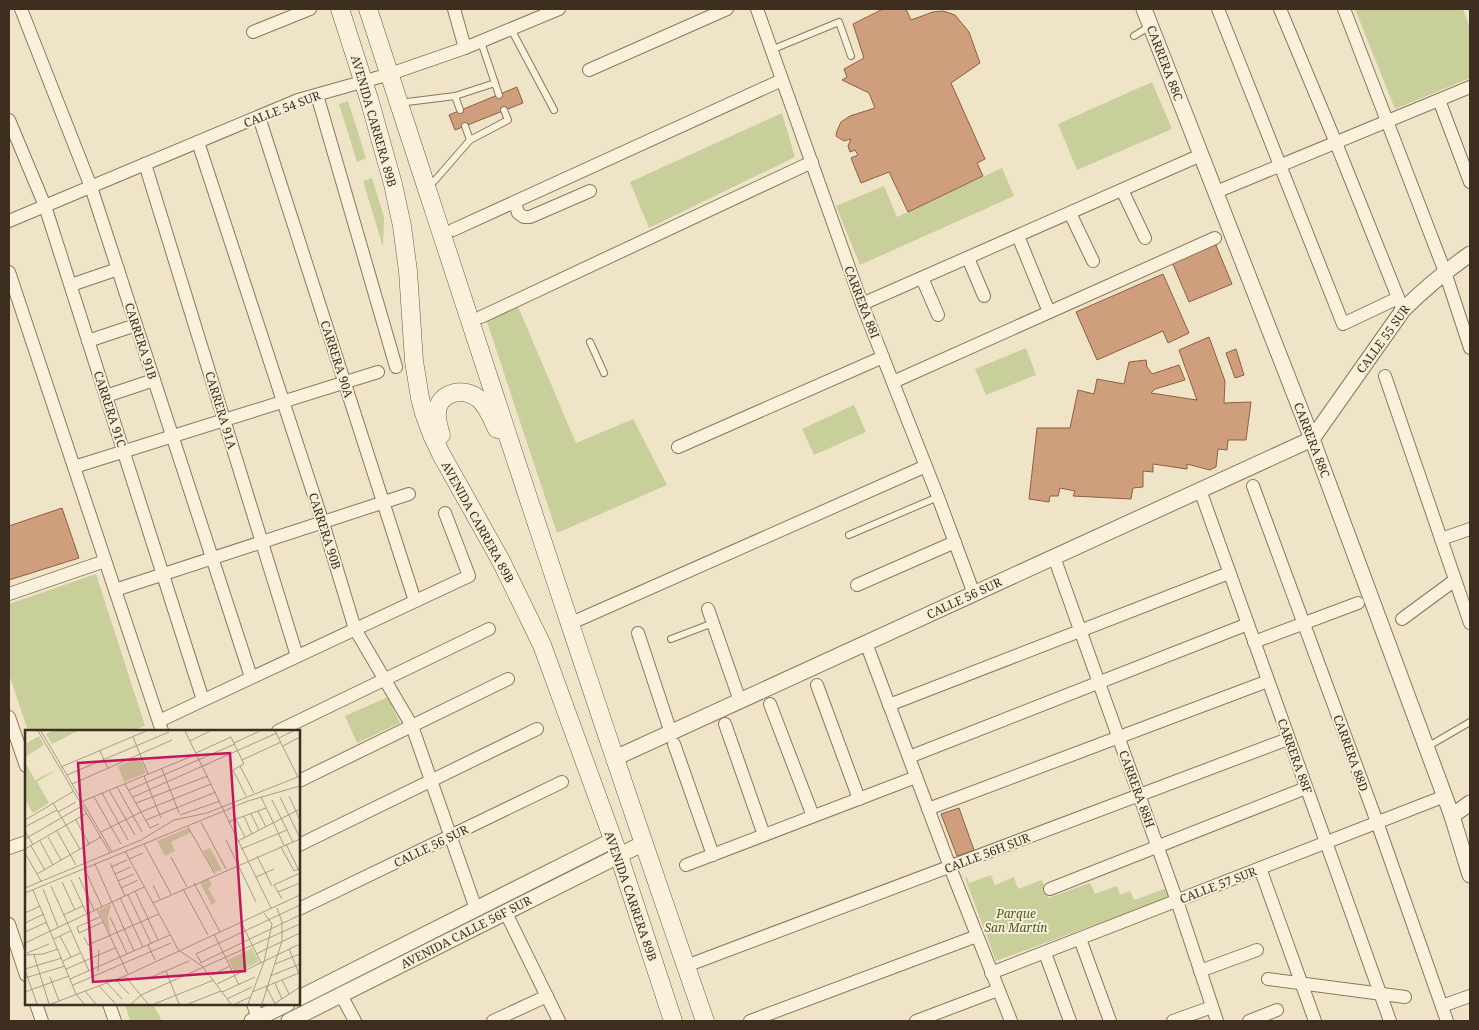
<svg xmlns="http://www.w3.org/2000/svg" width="1479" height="1030" font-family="'Noto Serif',serif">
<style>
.green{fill:#c9cf9b}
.building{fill:#cf9f7d;stroke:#8d5f41}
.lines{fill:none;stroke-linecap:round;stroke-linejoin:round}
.service-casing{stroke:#8d765c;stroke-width:8}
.minor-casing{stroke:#8d765c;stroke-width:14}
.tertiary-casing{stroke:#8d765c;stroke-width:17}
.secondary-casing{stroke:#6f573f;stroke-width:19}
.service{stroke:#faf1dc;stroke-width:6}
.minor{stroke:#faf1dc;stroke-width:12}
.tertiary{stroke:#faf1dc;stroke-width:15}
.secondary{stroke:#faf1dc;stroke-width:18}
.labels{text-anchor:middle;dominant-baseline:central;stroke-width:4;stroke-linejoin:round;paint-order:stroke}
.street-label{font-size:12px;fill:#3d2e20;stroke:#f7eed8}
.park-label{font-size:12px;font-style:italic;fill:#4d5a26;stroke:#f7eed8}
.inset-road{fill:none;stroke:#a89b85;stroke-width:1}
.view{fill:#c2185b;fill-opacity:0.15;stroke:#c2185b;stroke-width:2.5}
.inset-edge{fill:none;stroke:#3d2e20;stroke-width:2.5}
</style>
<rect width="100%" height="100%" fill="#f0e4c8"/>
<!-- green -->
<g class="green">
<path d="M 1355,9 L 1463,9 L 1470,28 L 1470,78 L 1395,109 Z"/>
<path d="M 1152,82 L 1172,129 L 1077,170 L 1058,124 Z"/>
<path d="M 348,101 L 366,158 L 357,162 L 339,104 Z"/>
<path d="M 782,113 L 795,157 L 649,228 L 630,182 Z"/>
<path d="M 1002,168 L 1014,196 L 860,265 L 836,206 L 884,186 L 897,217 Z"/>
<path d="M 372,178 L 384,217 L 383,247 L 363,181 Z"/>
<path d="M 517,304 L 576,443 L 633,419 L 667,485 L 557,533 L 487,322 Z"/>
<path d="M 1026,348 L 1036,375 L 986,395 L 975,369 Z"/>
<path d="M 854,405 L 866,432 L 814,455 L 802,429 Z"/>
<path d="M 96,574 L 145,726 L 131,731 L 28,731 L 9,674 L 9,604 Z"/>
<path d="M 388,697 L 400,723 L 357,743 L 345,716 Z"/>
<path d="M 991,875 L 995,885 L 1014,877 L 1018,889 L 1042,880 L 1048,898 L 1090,883 L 1095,894 L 1117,886 L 1120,895 L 1130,891 L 1134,900 L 1167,888 L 1170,897 L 996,961 L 965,878 L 967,877 L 969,883 Z"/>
<path d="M 125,1004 L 153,1004 L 162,1021 L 130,1021 Z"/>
</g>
<!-- building -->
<g class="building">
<path d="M 883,9 L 906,9 L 911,20 L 933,12 L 943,11 L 955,15 L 969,32 L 980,63 L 951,83 L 985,159 L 977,163 L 983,176 L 908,212 L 889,172 L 861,183 L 851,158 L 858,155 L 855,150 L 850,152 L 848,146 L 851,139 L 844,141 L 836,136 L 837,131 L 841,122 L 850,116 L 875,108 L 869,93 L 842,80 L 847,77 L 844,69 L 864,58 L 853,24 Z"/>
<path d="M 517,87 L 523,103 L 455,130 L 449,115 Z"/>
<path d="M 1215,243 L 1232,284 L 1189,302 L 1172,262 Z"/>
<path d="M 1163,274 L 1189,333 L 1168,343 L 1163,331 L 1097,360 L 1076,312 Z"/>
<path d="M 1209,337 L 1225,381 L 1224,403 L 1251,402 L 1246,440 L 1228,440 L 1227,450 L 1218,449 L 1216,467 L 1210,470 L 1187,464 L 1187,469 L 1153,464 L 1153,472 L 1143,471 L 1143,487 L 1133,488 L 1131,499 L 1073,496 L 1075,491 L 1060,488 L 1058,496 L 1050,496 L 1049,502 L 1029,499 L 1037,428 L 1070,428 L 1078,390 L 1094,394 L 1097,379 L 1124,384 L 1129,362 L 1146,360 L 1147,367 L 1152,374 L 1179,365 L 1185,380 L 1155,389 L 1151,393 L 1197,400 L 1179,350 Z"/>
<path d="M 1236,349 L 1244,375 L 1235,378 L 1226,353 Z"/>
<path d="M 62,508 L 79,558 L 9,580 L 9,526 Z"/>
<path d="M 959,808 L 974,850 L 957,856 L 941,814 Z"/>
</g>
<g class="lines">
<defs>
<g id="service">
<path d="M 511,29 L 554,110"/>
<path d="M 1134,36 L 1150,26"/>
<path d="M 481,42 L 499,95"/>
<path d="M 771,50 L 839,22 L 851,56"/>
<path d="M 455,96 L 495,83"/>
<path d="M 399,103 L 455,96 L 460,110"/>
<path d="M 470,140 L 508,120 L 504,110"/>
<path d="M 430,186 L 470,140 L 465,126"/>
<path d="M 590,342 L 604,373"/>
<path d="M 849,535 L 938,497"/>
<path d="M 671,639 L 713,623"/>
<path d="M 1427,747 L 1470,722"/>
</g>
<g id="minor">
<path d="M 21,9 L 91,187 L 251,677"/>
<path d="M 454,9 L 465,48"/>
<path d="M 757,9 L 862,304 L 938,497 L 974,594"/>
<path d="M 1218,9 L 1343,324 L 1398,298"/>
<path d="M 1280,9 L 1336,143 L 1401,305"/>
<path d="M 1344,9 L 1445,272 L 1470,348"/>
<path d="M 253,32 L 310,9"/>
<path d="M 589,70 L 727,9"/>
<path d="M 317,95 L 396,367"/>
<path d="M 1439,100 L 1470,182"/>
<path d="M 259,117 L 415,601"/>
<path d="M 9,120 L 45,206 L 203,700"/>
<path d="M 198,142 L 323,523 L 355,629 L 412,726 L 476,909"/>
<path d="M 145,164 L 297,656"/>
<path d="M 1122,190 L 1145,238"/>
<path d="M 1216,192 L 1470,87"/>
<path d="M 515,202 L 518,213 L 524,217 L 530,217 L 590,191"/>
<path d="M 1070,213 L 1093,261"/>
<path d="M 9,221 L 298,100 L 390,74 L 465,48 L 559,9"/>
<path d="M 453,230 L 782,80"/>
<path d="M 1018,236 L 1049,312"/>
<path d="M 968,258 L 984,296"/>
<path d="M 9,272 L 162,731"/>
<path d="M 922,278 L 938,315"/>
<path d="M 71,285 L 118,269"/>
<path d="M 862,304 L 1201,155"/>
<path d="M 481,317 L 812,162"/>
<path d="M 88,341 L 136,325"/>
<path d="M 1385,376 L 1470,623"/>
<path d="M 893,382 L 1215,238"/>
<path d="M 106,396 L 154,380"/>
<path d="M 678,447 L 883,357"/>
<path d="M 74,467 L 378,372"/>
<path d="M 1253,486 L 1377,822 L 1447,1021"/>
<path d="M 1200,490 L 1390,1021"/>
<path d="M 1441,539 L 1470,529"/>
<path d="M 1054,557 L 1177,901 L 1217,1021"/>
<path d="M 857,585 L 955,542"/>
<path d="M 115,590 L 409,494"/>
<path d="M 9,594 L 105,561"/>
<path d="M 708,609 L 740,701"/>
<path d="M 1402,619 L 1455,580"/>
<path d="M 569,624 L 926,466"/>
<path d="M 638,633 L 671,733"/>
<path d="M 1254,642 L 1358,603"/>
<path d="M 866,643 L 950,867 L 1011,1021"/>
<path d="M 817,685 L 859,799"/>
<path d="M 770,704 L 813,816"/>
<path d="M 889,705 L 1229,573"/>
<path d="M 9,717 L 26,766"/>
<path d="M 159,721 L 469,576 L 445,513"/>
<path d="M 725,724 L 764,835"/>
<path d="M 278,731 L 489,629"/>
<path d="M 674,744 L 713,855"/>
<path d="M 909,757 L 1248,624"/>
<path d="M 299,781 L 508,679"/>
<path d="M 928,809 L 1268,681"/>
<path d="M 299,845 L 537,729"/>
<path d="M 9,848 L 26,842"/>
<path d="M 686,865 L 916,777"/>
<path d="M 1260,868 L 1315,1021"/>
<path d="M 1050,889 L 1306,788"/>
<path d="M 299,909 L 562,782"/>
<path d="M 506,913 L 559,1021"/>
<path d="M 9,924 L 26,975"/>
<path d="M 1080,939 L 1110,1021"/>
<path d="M 1045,953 L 1070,1021"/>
<path d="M 686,966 L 1288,739"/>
<path d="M 1200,971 L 1257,950"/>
<path d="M 991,973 L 1445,796"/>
<path d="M 1268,979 L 1405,997"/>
<path d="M 341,995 L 355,1021"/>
<path d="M 36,1004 L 42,1021"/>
<path d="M 109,1004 L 115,1021"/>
<path d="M 253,1004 L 258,1018"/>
<path d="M 1442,1006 L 1470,996"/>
<path d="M 493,1021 L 547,996"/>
<path d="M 750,1021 L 977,936"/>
<path d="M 916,1021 L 998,990"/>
<path d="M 1173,1021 L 1212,1007"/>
<path d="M 1249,1021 L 1277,1010"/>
</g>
<g id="tertiary">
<path d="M 1144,9 L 1312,439 L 1452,816 L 1470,875"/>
<path d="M 1312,439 L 1403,310 C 1424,289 1446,271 1470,254"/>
<path d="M 615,758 L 1312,439"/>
<path d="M 1452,816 L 1470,803"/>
<path d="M 299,998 L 613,840"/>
<path d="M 252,1021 L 287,1004"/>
<path d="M 289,1021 L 644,843"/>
</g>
<g id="secondary">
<path d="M 340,9 L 369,99 L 393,184 L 402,226 L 408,271 L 414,361 L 420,398 L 424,413 L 432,435 L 441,454 L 501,561 L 542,645 L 619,856 L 673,1021"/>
<path d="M 368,9 C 479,347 588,686 705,1021"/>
<path d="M 441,435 C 439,428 436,420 437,412 C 439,391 465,387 479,399 C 488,407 492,419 497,429"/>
</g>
</defs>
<!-- service casing -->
<use href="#service" class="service-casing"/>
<!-- minor casing -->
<use href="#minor" class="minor-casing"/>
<!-- tertiary casing -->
<use href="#tertiary" class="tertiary-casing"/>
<!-- secondary casing -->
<use href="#secondary" class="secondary-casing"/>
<!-- service -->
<use href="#service" class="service"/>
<!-- minor -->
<use href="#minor" class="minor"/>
<!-- tertiary -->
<use href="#tertiary" class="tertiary"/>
<!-- secondary -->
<use href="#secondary" class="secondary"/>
</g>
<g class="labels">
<!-- street labels -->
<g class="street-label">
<text transform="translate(1165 63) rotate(69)">CARRERA 88C</text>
<text transform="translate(282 109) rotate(-21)">CALLE 54 SUR</text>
<text transform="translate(374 121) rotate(74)">AVENIDA CARRERA 89B</text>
<text transform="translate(862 302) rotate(69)">CARRERA 88I</text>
<text transform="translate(1383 339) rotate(-54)">CALLE 55 SUR</text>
<text transform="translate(141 341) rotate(72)">CARRERA 91B</text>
<text transform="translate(337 359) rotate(72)">CARRERA 90A</text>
<text transform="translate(110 409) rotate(72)">CARRERA 91C</text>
<text transform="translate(221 410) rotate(73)">CARRERA 91A</text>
<text transform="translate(1312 440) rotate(69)">CARRERA 88C</text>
<text transform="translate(478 522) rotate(61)">AVENIDA CARRERA 89B</text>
<text transform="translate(325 531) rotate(72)">CARRERA 90B</text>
<text transform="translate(964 598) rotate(-25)">CALLE 56 SUR</text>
<text transform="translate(1351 753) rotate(70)">CARRERA 88D</text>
<text transform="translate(1295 756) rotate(70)">CARRERA 88F</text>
<text transform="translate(1137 789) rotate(70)">CARRERA 88H</text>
<text transform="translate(431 846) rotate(-26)">CALLE 56 SUR</text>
<text transform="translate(987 853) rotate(-21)">CALLE 56H SUR</text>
<text transform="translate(1218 885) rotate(-21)">CALLE 57 SUR</text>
<text transform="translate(631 896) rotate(71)">AVENIDA CARRERA 89B</text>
<text transform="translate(466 932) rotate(-27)">AVENIDA CALLE 56F SUR</text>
</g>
<!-- park labels -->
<g class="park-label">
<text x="1016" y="913">Parque<tspan x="1016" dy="14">San Martín</tspan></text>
</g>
</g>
<!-- overview -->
<g transform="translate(25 730)">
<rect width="275" height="275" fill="#f0e4c8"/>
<path d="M 28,1 L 53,1 L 27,14 L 21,4 ZM 14,6 L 19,15 L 0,27 L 0,14 ZM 115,27 L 121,43 L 99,52 L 93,36 ZM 0,32 L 10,50 L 33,39 L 12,52 L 24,73 L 8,83 L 0,70 ZM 163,98 L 166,102 L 146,112 L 150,121 L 140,126 L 132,111 ZM 185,118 L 197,140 L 190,142 L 178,121 ZM 183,148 L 187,155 L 183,158 L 191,172 L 187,175 L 175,153 ZM 86,174 L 83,187 L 85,205 L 74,180 ZM 227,218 L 234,232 L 210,243 L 203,230 Z" fill="#c9cf9b"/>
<path class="inset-road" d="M 13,1 L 85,123M 16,1 L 87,122M 160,1 L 246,178M 250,1 L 273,47M 108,7 L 123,44M 254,8 L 268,1M 165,11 L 185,1M 209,13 L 235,1M 258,16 L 275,7M 75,21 L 83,39M 171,23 L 206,7 L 219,34 L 208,40 L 221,66M 217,30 L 256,12M 215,36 L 229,63M 36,37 L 121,1M 137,39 L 154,83M 42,45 L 144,2M 119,46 L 136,88M 47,54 L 147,10M 100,54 L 125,98 L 134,94M 92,57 L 117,102M 84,60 L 110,105M 104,60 L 210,14M 77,63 L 103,110M 264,66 L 275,90M 69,67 L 96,114M 108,67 L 252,3M 236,67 L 259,115M 255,67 L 275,108M 247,70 L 268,112M 58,71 L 172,24M 28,73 L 55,119M 111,73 L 183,46M 233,81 L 241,97M 33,82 L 51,72M 226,84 L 234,100M 155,85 L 195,71M 219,86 L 227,104M 211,89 L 220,107M 0,90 L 49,61M 51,90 L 64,114M 121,90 L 191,62M 176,92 L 201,139M 203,92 L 241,78M 0,97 L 32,80M 163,97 L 190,144M 0,101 L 8,115M 32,101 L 51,135M 76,102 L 116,82 L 186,54M 23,107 L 36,130M 0,109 L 55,77M 201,110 L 231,172M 15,111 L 28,135M 213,111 L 275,79M 119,114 L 146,164M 261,114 L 274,141M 6,116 L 20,140M 256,117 L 269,141 L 275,138M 0,119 L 62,83M 216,119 L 262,100M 100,121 L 154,221M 0,123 L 16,151M 232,126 L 247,156M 146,127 L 162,157M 104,129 L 118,123M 85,133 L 100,166M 70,134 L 109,221M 86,137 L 102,130M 12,144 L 76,107M 62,144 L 77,177M 90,144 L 106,137M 54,147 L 69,180M 231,147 L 249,139M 46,150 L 62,184M 93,151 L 109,144M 37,152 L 50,180M 169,153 L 195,202M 128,155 L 135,169M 26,156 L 64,241M 0,158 L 116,110 L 149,90 L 182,83 L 275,46M 96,158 L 113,150M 18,159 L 33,197M 158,159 L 183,205M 8,160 L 51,264 L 59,274M 110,161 L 133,210M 253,162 L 275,153M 0,163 L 223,71 L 275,56M 103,165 L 126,213M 95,168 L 118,217M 257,169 L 249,155 L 275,143M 128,173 L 275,109M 72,179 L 103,244M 0,183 L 15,176M 38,185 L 58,176M 75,187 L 52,197 L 54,203 L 78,192M 85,187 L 102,224M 216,192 L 236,233M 0,193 L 19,184M 0,202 L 22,192M 189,204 L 214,255M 35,206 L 46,227M 59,207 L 63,215 L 134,184M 29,209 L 45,201M 0,213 L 119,157M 123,215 L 130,230M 264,219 L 274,244M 155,221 L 177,236 L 206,274M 2,223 L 24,214M 231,224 L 275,203M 0,225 L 18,224 L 33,219M 9,225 L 24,274M 38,231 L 55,223M 176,232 L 171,224 L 275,175M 175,233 L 275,185M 250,234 L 275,224M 0,239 L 37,228M 41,239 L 90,218M 0,240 L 12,274M 73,241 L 74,220M 141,241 L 154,274M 187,245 L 205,236M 100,246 L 123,274M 245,246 L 275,234M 25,247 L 34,271M 0,248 L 40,236M 45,249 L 145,205M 90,249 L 104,264M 122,249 L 164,231M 257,250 L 264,264M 82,253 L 97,269M 250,253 L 257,269M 192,254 L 275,214M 48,255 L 146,213M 74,256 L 90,273M 241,256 L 250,274M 60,261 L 71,274M 0,262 L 44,246M 197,262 L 230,247M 227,262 L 274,243M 202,269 L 227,257M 26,274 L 100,246 L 275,165M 106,274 L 116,265 L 275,194M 129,274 L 189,250M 163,274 L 196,261M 210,274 L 225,267M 223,274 L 239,232 L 247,194 L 239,183M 237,274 L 257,211 L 257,192 L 252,178M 249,274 L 275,257"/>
<path class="view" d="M 205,23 L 220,241 L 68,252 L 53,33 Z"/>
<rect width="275" height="275" class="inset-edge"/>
</g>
<!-- border -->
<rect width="1479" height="1030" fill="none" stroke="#3d2e20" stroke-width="20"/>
</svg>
